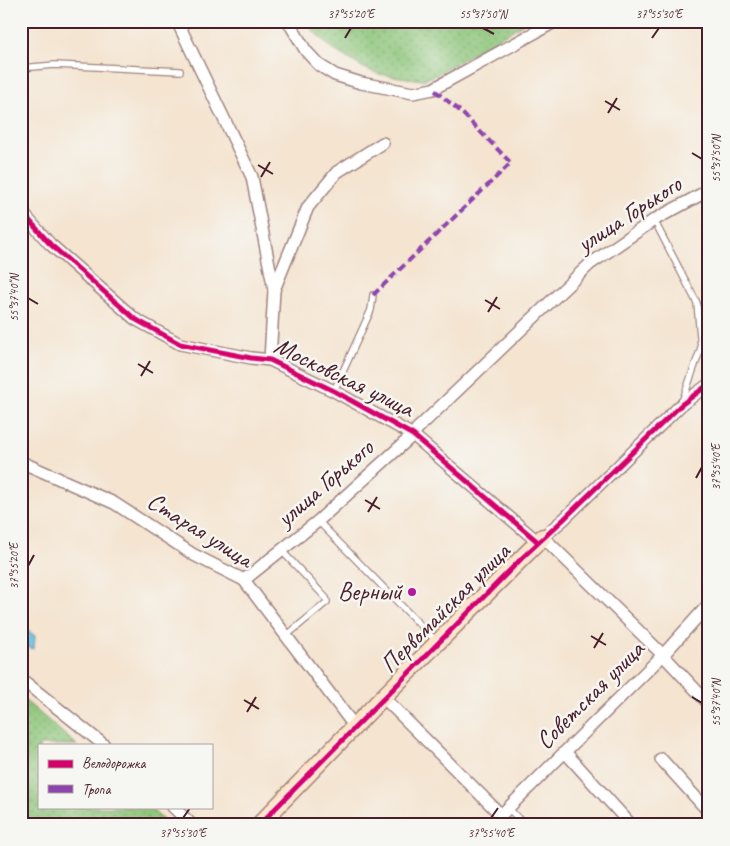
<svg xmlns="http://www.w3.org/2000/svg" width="730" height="846" font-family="Caveat,sans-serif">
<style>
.grass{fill:url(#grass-dots);stroke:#6a7252}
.water{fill:url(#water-ripples);stroke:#587188}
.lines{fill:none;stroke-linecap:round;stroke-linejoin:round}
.lane-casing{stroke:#9f827e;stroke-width:8}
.street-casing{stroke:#9f827e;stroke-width:14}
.secondary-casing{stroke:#9f827e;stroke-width:19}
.lane{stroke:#fff;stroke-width:5.5}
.street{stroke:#fff;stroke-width:11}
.secondary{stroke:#ffe4c6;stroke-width:16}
.quiet{stroke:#8e44ad;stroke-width:4;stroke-dasharray:8 4;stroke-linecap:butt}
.cycleway-casing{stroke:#f6f6f2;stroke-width:8}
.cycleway{stroke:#d6006c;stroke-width:5}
.ticks{fill:none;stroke:#4a1f2b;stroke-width:2}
.poi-dot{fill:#b5179e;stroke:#f6f6f2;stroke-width:2}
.labels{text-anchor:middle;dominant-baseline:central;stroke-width:5;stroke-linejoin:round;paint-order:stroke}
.street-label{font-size:25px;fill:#4a1f2b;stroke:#f6f6f2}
.poi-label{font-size:25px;fill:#4a1f2b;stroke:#f6f6f2;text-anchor:end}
.neatline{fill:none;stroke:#4a1f2b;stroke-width:2}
.ticks-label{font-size:12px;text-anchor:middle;fill:#4a1f2b}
</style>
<defs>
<pattern id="grass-dots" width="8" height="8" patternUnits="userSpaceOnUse" patternTransform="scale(1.25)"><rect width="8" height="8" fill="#8bc478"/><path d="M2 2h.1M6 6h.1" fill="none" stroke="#749f63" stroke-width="1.8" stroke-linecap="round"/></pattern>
<pattern id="water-ripples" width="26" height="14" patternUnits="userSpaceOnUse" patternTransform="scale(1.25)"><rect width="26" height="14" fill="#66c3e4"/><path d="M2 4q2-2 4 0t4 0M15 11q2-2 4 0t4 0" fill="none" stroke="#5aa7c4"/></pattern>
</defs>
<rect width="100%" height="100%" fill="#f6f6f2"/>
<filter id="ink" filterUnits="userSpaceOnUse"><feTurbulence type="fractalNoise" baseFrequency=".02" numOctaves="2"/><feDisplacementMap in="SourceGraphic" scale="10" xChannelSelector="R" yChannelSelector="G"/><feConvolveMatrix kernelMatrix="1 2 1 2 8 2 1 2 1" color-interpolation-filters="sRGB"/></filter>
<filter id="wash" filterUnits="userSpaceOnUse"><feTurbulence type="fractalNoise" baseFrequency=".0096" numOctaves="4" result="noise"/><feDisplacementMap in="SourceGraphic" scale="20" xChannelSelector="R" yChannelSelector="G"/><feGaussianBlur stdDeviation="1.12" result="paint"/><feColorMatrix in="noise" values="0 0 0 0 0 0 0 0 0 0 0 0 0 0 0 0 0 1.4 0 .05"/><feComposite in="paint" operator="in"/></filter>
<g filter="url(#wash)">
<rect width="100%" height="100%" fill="#f4e4d0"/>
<!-- grass -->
<g class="grass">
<path d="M 303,21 L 528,21 L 436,75 L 422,80 L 378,74 L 364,68 L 332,49 Z"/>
<path d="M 21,697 L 77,745 L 39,745 L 39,807 L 149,807 L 169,825 L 21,825 Z"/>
</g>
<!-- water -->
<path class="water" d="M 21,625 L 35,636 L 34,649 L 21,645 Z"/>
</g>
<g filter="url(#ink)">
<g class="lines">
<defs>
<g id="lane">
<path d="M 21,68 L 55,65 L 180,71"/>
<path d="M 654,220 L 697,303 L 701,348 L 682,402"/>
<path d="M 334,391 L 371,310 L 373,295"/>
<path d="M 318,521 L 436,641"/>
<path d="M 282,551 L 326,598 L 327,602 L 286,636"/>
<path d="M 508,808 L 525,825"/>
</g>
<g id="street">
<path d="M 177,21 L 252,177 L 274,290"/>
<path d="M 288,21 L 306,51 L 319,65 L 335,75 L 361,83 L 413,93 L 433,89 L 556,21"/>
<path d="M 21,211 L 50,244 L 135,319 L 180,344 L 251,358 L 270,360 L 334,391 L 413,435 L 538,542"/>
<path d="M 270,360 L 274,290 L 308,207 L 337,172 L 383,143"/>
<path d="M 709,384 L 681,405 L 564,519 L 543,537 L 663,655 L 709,704"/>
<path d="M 21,462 L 114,503 L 194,555 L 244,580 L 355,727"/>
<path d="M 244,580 L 318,521 L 413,435 L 417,429 L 590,264 L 654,220 L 709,190"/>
<path d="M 21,679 L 104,745"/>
<path d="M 383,697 L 501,815 L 663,655 L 709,604"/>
<path d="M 565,752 L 631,825"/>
<path d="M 661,759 L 709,812"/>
<path d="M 173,807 L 192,825"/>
</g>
<path id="secondary" d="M 259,825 L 383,697 L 543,537"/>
</defs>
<!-- lane casing -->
<use href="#lane" class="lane-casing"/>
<!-- street casing -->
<use href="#street" class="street-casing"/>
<!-- secondary casing -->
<use href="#secondary" class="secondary-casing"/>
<!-- lane -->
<use href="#lane" class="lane"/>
<!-- street -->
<use href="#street" class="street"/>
<!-- secondary -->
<use href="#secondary" class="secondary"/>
<!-- quiet -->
<path class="quiet" d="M 373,295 L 511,163 L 460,111 L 433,89"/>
<defs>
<g id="cycleway">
<path d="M 21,211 L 50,244 L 135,319 L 180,344 L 251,358 L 270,360 L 334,391 L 413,435 L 538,542"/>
<path d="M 259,825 L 523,557 L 564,519 L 681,405 L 709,384"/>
</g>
</defs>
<!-- cycleway casing -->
<use href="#cycleway" class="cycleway-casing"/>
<!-- cycleway -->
<use href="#cycleway" class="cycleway"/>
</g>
</g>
<!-- ticks -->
<path class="ticks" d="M 483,28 L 494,34M 345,38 L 351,28M 652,38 L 659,28M 605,101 L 620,110M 608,113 L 617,98M 692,153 L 702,159M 258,165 L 273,174M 261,177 L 270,162M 28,298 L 38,304M 485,300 L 500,309M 488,312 L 497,297M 138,364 L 153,373M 141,376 L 150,361M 696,478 L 702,467M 365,500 L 380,509M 368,512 L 377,497M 28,566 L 34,555M 591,636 L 606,645M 594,648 L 603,633M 692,697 L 702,703M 244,700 L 259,709M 247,712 L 256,697M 183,818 L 190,808M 491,818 L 498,808"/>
<!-- markers -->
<circle class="poi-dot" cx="412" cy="592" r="5"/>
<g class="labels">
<!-- street labels -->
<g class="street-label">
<text transform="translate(629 214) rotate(-33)">улица Горького</text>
<text transform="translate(344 377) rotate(26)">Московская улица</text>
<text transform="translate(325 483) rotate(-41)">улица Горького</text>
<text transform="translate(200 530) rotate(32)">Старая улица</text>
<text transform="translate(445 608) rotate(-45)">Первомайская улица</text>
<text transform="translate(590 695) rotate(-45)">Советская улица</text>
</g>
<!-- poi labels -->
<g class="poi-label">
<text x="402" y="592">Верный</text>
</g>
</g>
<!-- margin -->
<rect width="730" height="846" fill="none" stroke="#f6f6f2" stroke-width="55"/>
<!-- legend -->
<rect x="38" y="744" width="175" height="65" fill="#f6f6f2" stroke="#b1a0a2"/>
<rect x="48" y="760" width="25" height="8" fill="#d6006c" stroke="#b1a0a2"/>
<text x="82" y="768" font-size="15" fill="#4a1f2b">Велодорожка</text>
<rect x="48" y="785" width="25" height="8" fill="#8e44ad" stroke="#b1a0a2"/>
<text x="82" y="794" font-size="15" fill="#4a1f2b">Тропа</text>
<rect x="28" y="28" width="674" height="790" class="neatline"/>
<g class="ticks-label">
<text x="351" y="18">37°55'20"E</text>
<text x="483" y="18">55°37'50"N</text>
<text x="659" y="18">37°55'30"E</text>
<text transform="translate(716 159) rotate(-90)" y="4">55°37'50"N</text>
<text transform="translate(14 298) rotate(-90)" y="4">55°37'40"N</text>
<text transform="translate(716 467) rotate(-90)" y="4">37°55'40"E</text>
<text transform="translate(14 566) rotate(-90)" y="4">37°55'20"E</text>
<text transform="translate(716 703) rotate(-90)" y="4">55°37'40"N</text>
<text x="183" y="837">37°55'30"E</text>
<text x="491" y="837">37°55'40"E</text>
</g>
</svg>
